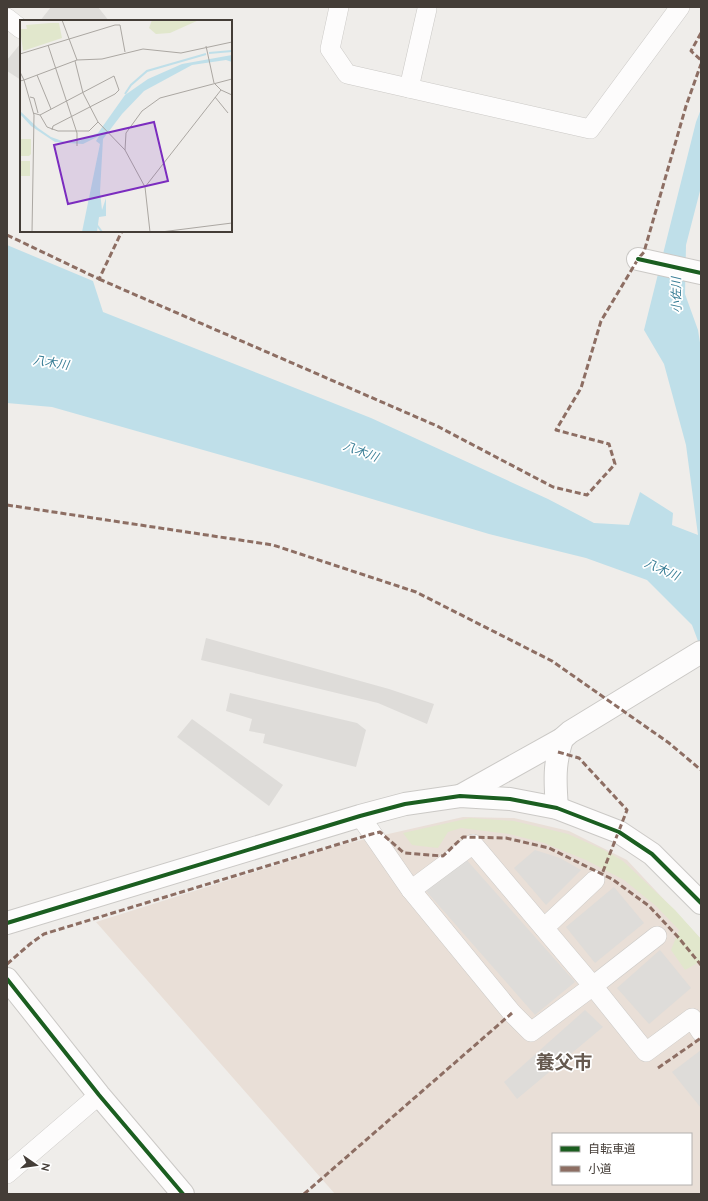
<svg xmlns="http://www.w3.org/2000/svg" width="708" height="1201" font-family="Ubuntu,'Noto Sans JP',sans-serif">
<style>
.commercial{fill:#e9dfd7;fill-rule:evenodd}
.green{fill:#e1e7cc}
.parking{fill:#dedcd9}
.water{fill:#bfdfe9}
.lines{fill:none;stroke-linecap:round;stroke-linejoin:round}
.service-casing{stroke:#cbc9c6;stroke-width:20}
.minor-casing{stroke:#cbc9c6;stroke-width:24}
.tertiary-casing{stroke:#cbc9c6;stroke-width:24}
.service{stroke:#fdfcfc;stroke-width:19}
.minor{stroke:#fdfcfc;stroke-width:22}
.tertiary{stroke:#fdfcfc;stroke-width:22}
.quiet{stroke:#8d6e63;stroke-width:3;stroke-dasharray:6 3;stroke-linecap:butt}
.cycleway-casing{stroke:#fff;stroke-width:6}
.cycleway{stroke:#1b5e20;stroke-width:4}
.labels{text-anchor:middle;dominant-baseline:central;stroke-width:3.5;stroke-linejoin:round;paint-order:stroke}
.water-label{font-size:12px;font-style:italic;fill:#387d95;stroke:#fff}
.town-label{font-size:19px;font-weight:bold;fill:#65594f;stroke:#fff}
.inset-river{fill:none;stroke:#bfdfe9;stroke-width:2}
.inset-road{fill:none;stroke:#aba7a2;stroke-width:1}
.view{fill:#7b2cbf;fill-opacity:0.15;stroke:#7b2cbf;stroke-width:2}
.inset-edge{fill:none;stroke:#443d37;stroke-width:2}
</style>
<rect width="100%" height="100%" fill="#efedea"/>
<!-- commercial -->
<path class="commercial" d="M 463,817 L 514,818 L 569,831 L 627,860 L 701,939 L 701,1194 L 335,1194 L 96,922 L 340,845 ZM 553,1134 L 691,1134 L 691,1184 L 553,1184 Z"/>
<!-- green -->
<path class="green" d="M 470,818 L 514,821 L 568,834 L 604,850 L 623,861 L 675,910 L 701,939 L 701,961 L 685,970 L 671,950 L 679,930 L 656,906 L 624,880 L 586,860 L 544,843 L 509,834 L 461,828 L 448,832 L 438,848 L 412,845 L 403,833 Z"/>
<!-- parking -->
<g class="parking">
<path d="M 51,7 L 98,7 L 109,21 L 40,21 Z"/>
<path d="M 21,43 L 21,80 L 7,71 L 7,60 Z"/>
<path d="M 206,638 L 389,689 L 434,704 L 427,724 L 378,703 L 201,660 Z"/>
<path d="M 230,693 L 357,723 L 366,730 L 356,767 L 263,743 L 265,734 L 249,731 L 252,719 L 226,711 Z"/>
<path d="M 192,719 L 283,785 L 269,806 L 177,737 Z"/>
<path d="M 535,850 L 560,858 L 581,870 L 546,905 L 514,868 Z"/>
<path d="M 465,858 L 575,982 L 535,1015 L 426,891 Z"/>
<path d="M 614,887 L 644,923 L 595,963 L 566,927 Z"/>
<path d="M 660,950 L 691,988 L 649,1024 L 617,988 Z"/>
<path d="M 585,1010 L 603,1027 L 517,1099 L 504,1082 Z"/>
<path d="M 701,1050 L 701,1108 L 672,1072 Z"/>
</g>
<!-- water -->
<path class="water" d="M 701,109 L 701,187 L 686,245 L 685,294 L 698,330 L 701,349 L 701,649 L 692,625 L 647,580 L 586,558 L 489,534 L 312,481 L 52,407 L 7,403 L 7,245 L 93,281 L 103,312 L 371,418 L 548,499 L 594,523 L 629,525 L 640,492 L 673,513 L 672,525 L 698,535 L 686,445 L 664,364 L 644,330 L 696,122 Z"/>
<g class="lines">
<defs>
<g id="service">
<path d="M 339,7 L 330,49 L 347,74 L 590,129 L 680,7"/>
<path d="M 7,18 L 21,29"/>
<path d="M 409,88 L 427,9"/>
<path d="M 360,816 L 411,890 L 512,1013 L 531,1032 L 593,986 L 646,1052 L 692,1018 L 701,1032"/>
<path d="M 411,890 L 473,844 L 593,986 L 657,936"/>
<path d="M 544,928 L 595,880"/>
<path d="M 7,1174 L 99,1095"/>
</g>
<g id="minor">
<path d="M 638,259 L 701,273"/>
<path d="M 460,796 L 562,739 L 570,732 L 701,652"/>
<path d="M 557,808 C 555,782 554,763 562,739"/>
<path d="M 7,979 L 99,1095 L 183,1194"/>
</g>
<path id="tertiary" d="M 7,923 L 360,816 L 405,804 L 460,796 L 510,799 L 557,808 L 619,832 L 652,854 L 701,903"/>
</defs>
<!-- service casing -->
<use href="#service" class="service-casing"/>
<!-- minor casing -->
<use href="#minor" class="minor-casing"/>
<!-- tertiary casing -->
<use href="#tertiary" class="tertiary-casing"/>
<!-- service -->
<use href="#service" class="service"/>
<!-- minor -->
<use href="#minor" class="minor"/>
<!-- tertiary -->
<use href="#tertiary" class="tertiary"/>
<!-- quiet -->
<g class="quiet">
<path d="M 701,33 L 691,51 L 701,60"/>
<path d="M 7,235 L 99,279 L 122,231"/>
<path d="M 99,279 L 437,426 L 553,487 L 587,495 L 615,464 L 609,444 L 556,430 L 581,388 L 601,321 L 638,259 L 644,252 L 686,106 L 701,64"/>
<path d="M 7,505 L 273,545 L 416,592 L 552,661 L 669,743 L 701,770"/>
<path d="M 558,752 L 579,758 L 627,810 L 602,874"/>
<path d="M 7,964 L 30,944 L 44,934 L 372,834 L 380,832 L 404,853 L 443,856 L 463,837 L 506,838 L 549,848 L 612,879 L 649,906 L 678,937 L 701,965"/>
<path d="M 658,1068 L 701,1038"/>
<path d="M 304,1194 L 512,1013"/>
</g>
<defs>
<g id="cycleway">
<path d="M 638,259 L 701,273"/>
<path d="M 7,923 L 360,816 L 405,804 L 460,796 L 510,799 L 557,808 L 619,832 L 652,854 L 701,903"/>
<path d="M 7,979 L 99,1095 L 183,1194"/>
</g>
</defs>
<!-- cycleway casing -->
<use href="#cycleway" class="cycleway-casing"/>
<!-- cycleway -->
<use href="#cycleway" class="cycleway"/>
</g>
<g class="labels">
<!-- water labels -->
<g class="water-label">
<text transform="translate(676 295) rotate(-91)">小佐川</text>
<text transform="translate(51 362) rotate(9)">八木川</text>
<text transform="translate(361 451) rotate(21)">八木川</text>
<text transform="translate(662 569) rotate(24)">八木川</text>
</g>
<!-- town labels -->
<g class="town-label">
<text x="564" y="1062">養父市</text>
</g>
</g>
<!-- overview -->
<g transform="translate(20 20)">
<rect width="212" height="212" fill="#efedea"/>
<path d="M 132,0 L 179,0 L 150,13 L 136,14 L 129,8 ZM 30,3 L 39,3 L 42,18 L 3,31 L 0,9 L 7,9 L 6,5 ZM 0,119 L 11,119 L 11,134 L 9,136 L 0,136 ZM 0,141 L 10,141 L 10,156 L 0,156 Z" fill="#e1e7cc"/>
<path d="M 212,35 L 212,42 L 206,40 L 172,45 L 124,71 L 102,94 L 83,119 L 80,172 L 82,190 L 86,178 L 86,196 L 79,197 L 77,212 L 62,212 L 80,124 L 76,121 L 79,116 L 63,124 L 35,122 L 11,106 L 0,94 L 0,91 L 18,108 L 31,117 L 45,122 L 59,121 L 78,113 L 105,75 L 128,59 L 162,44 Z" fill="#bfdfe9"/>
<path class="inset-river" d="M 189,33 L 212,31M 105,74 L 111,65 L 127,51 L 186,34M 74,201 L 82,212"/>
<path class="inset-road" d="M 42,0 L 57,40M 28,25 L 57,113 L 57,126M 186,26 L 194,63 L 201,70 L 212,75M 0,34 L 95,5 L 100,5 L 105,32M 55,41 L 63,73 L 78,102 L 105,130M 0,52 L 4,60 L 57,40 L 82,39 L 123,29 L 161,33 L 212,22M 17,55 L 31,89M 0,61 L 4,60 L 14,95 L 12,212M 10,77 L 14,78 L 18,93M 195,77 L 208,93M 13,93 L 20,95 L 94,56 L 99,70 L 95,74 L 33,106 L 32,110M 20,95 L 27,107 L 38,111 L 69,111 L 78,102M 125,167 L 201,70M 130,212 L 125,167 L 105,130 L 106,113 L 122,91 L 140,78 L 212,59M 141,212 L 212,203"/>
<path class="view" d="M 134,102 L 148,161 L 48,184 L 34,125 Z"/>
<rect width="212" height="212" class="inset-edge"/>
</g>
<!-- border -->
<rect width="708" height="1201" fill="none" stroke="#443d37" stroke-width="16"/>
<!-- legend -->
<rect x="552" y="1133" width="140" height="52" fill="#ffffff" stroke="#b4b1af"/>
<rect x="560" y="1146" width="20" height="6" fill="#1b5e20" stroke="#b4b1af"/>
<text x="588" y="1153" font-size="12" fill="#443d37">自転車道</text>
<rect x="560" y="1166" width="20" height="6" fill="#8d6e63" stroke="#b4b1af"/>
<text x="588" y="1173" font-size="12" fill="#443d37">小道</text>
<!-- north arrow -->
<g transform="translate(36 1165) rotate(103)" stroke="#ffffff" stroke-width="3" paint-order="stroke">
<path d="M0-3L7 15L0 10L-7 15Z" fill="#443d37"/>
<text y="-6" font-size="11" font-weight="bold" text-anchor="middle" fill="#443d37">N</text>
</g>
</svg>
